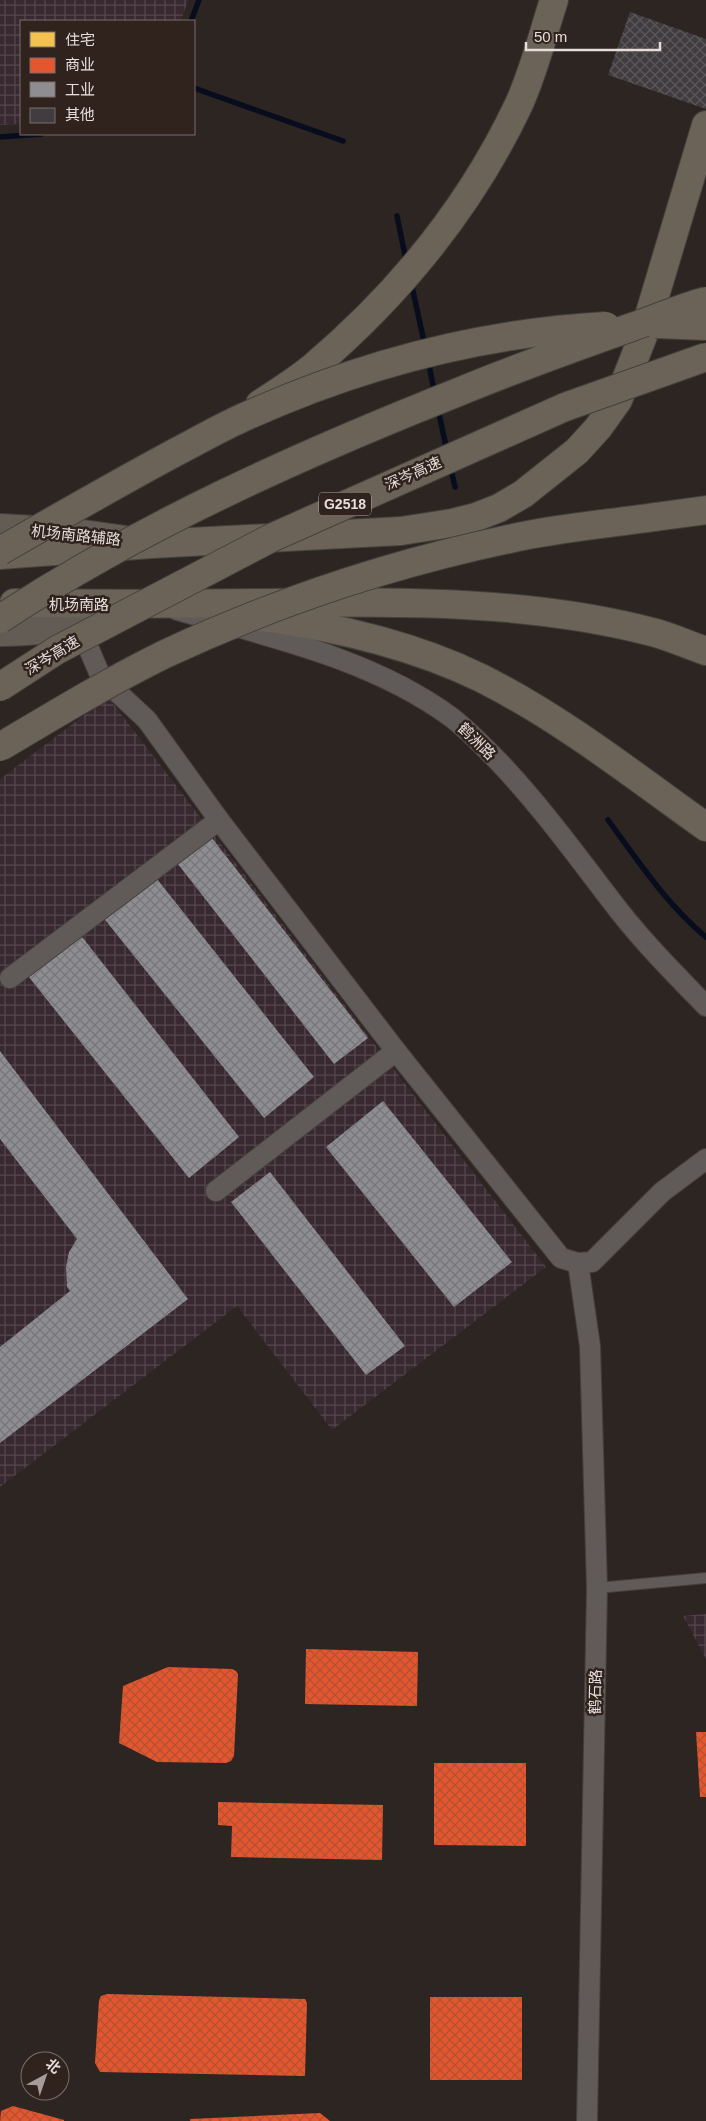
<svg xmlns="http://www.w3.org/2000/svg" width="706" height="2121" font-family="Helvetica,'Noto Sans SC',sans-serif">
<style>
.industrial{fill:url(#industrial-grid)}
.homes{fill:url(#homes-cross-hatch)}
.shops{fill:url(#shops-cross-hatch)}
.industry{fill:url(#industry-cross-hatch)}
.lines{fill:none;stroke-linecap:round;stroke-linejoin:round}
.stream{stroke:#080d1d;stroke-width:5.5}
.building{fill:url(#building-cross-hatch)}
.lane-casing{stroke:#46403d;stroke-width:12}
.street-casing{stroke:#46403d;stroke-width:22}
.primary-casing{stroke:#46403d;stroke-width:30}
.highway-casing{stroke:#46403d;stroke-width:30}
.lane{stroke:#605b58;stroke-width:10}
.street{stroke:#605b58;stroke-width:20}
.primary{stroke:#635c55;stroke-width:28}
.highway{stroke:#6b6358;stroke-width:28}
.highway-bridge-casing{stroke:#46403d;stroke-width:30;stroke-linecap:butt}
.highway-bridge{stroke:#6b6358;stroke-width:28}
.labels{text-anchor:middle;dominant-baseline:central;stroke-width:5;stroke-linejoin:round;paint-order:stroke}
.shield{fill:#30231e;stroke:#b0a6a2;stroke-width:1}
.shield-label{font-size:14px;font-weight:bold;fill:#e7dedb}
.street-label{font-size:15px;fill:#e7dedb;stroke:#30231e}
</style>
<defs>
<pattern id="industrial-grid" width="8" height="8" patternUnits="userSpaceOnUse" patternTransform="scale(1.25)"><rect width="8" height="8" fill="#38282f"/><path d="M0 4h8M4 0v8" fill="none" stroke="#55474d"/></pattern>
<pattern id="homes-cross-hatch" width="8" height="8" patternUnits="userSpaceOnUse" patternTransform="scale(1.25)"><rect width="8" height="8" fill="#f2c14e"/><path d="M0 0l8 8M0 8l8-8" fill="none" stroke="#c7a24b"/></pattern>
<pattern id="shops-cross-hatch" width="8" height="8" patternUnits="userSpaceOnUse" patternTransform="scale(1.25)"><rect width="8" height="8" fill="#e4572e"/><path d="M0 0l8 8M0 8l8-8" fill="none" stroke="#b45134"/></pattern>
<pattern id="industry-cross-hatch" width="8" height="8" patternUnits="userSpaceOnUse" patternTransform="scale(1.25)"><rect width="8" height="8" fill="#8d8d92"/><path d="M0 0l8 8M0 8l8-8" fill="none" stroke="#77777a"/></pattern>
<pattern id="building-cross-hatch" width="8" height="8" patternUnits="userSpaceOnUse" patternTransform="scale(1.25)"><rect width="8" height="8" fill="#403c3f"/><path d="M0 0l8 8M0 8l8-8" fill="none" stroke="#5c585a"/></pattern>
</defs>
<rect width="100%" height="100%" fill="#2c2522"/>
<!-- industrial -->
<g class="industrial">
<path d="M 0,0 L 188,0 L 181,21 L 21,21 L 21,124 L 0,125 Z"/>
<path d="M 108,697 L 546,1267 L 332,1430 L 237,1306 L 0,1487 L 0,779 Z"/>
<path d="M 706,1614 L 706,1659 L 683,1616 Z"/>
</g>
<!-- homes -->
<path class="homes" d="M 140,2008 L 170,2010 L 169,2019 L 174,2020 L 175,2011 L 212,2013 L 212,2008 L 244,2010 L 244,2014 L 256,2013 L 256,2024 L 261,2024 L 262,2014 L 293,2017 L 292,2034 L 273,2033 L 273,2041 L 291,2042 L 290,2060 L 240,2057 L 241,2048 L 234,2047 L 234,2057 L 206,2054 L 207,2045 L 199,2044 L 199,2054 L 173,2053 L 173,2043 L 165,2042 L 164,2051 L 137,2050 Z"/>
<!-- shops -->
<g class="shops">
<path d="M 306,1649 L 418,1652 L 417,1706 L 305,1704 Z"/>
<path d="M 168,1667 L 232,1669 L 236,1671 L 238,1674 L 234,1756 L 231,1761 L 226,1763 L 157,1762 L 119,1743 L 123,1686 Z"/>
<path d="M 696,1732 L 706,1732 L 706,1797 L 700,1797 Z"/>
<path d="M 434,1763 L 526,1763 L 526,1846 L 434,1845 Z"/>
<path d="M 218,1802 L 383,1805 L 382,1860 L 231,1857 L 232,1826 L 218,1825 Z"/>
<path d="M 107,1994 L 305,1999 L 307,2003 L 305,2076 L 100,2072 L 95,2063 L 99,2000 L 101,1996 Z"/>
<rect x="430" y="1997" width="92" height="83"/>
<path d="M 13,2106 L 64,2120 L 64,2121 L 0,2121 L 1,2111 Z"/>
<path d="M 320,2113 L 330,2121 L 190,2121 L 190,2119 Z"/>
</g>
<!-- industry -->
<g class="industry">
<path d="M 208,833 L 368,1038 L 334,1064 L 174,859 Z"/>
<path d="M 153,874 L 314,1077 L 264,1118 L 102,916 Z"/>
<path d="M 79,933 L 239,1137 L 189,1178 L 28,976 Z"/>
<path d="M 0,1051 L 188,1299 L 0,1443 L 0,1347 L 70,1291 L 67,1287 L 66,1267 L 69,1252 L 77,1239 L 0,1139 Z"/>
<path d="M 383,1101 L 512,1262 L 454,1307 L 326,1147 Z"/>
<path d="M 270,1172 L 405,1346 L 366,1375 L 231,1202 Z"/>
</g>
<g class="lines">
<!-- stream -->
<g class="stream">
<path d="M 191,21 L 199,0"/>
<path d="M 194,88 L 343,141"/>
<path d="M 0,137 L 42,134"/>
<path d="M 397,216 L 406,260"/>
<path d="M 411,282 L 425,346"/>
<path d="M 428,360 L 435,395"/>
<path d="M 438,409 L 447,451"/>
<path d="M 450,465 L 455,487"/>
<path d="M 608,820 C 638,861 667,905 706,937"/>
</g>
</g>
<!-- building -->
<path class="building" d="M 630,12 L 706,39 L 706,109 L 608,75 Z"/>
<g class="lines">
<defs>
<path id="lane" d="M 597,1588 L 706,1578"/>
<g id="street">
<path d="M 177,610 C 270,637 372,659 451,717 C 468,730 483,746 498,761 C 539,804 574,852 610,899 C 639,938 673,972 706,1006"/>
<path d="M 79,626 L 101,677 L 147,720 L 219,820 L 396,1051 L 561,1258 L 578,1263 L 592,1262 L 662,1192 L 706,1159"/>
<path d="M 10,978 L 219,820"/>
<path d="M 216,1191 L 396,1051"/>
<path d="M 578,1263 L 590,1346 L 597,1588 L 587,2121"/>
</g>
<g id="primary">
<path d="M 0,528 L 69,532 L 126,540"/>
<path d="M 0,632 C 38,632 73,627 110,617"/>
</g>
<g id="highway">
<path d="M 260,404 C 278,392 296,381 313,367 C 398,295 471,206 519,104 C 534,71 543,34 554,0"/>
<path d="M 655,517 L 706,510"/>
<path d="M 0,555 L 152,544 L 401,531 L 452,523 L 476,517 L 499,508 L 523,494 L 577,451 L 598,428 L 618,400 L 643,336 L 706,125"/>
<path d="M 14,603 C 97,604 181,604 264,603 C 395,602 529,599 656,633 C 673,638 689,645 706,651"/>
<path d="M 254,616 C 331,626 411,644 481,678 C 561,718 633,775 706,827"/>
</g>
</defs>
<!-- lane casing -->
<use href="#lane" class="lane-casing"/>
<!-- street casing -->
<use href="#street" class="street-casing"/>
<!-- primary casing -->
<use href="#primary" class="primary-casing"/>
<!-- highway casing -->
<use href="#highway" class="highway-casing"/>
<!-- lane -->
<use href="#lane" class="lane"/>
<!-- street -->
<use href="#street" class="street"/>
<!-- primary -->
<use href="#primary" class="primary"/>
<!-- highway -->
<use href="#highway" class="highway"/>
<defs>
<g id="highway-bridge">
<path d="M 656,324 L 706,326"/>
<path d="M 0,551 C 59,517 118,483 178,451 C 199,440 220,428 242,418 C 356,366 480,333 606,326"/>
<path d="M 0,619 C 143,525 302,454 461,391 C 517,368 575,347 632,327 C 657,318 681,308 706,301"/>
<path d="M 0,687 L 57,650 L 271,538 L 565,407 L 706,357"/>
<path d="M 0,747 C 54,715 108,682 165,654 C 274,603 391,564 509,539 C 557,528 607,524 655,517"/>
</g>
</defs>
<!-- highway-bridge casing -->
<use href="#highway-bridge" class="highway-bridge-casing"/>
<!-- highway-bridge -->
<use href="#highway-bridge" class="highway-bridge"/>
</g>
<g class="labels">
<!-- shield labels -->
<rect class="shield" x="319" y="492.5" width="52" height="23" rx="4"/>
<g class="shield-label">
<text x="345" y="504">G2518</text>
</g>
<!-- street labels -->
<g class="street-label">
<text transform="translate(413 473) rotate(-24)">深岑高速</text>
<text transform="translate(76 535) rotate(6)">机场南路辅路</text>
<text x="79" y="604">机场南路</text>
<text transform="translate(52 655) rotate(-31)">深岑高速</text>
<text transform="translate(477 741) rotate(44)">鹤洲路</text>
<text transform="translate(595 1692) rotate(-89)">鹤石路</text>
</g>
</g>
<!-- legend -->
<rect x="20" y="20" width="175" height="115" fill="#30231e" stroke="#796e6a"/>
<rect x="30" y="32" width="25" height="15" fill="#f2c14e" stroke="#796e6a"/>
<text x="65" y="45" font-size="15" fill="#e7dedb">住宅</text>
<rect x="30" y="58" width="25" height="15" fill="#e4572e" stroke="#796e6a"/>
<text x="65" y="70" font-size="15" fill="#e7dedb">商业</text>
<rect x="30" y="82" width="25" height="15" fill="#8d8d92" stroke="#796e6a"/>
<text x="65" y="95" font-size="15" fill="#e7dedb">工业</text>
<rect x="30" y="108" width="25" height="15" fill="#403c3f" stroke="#796e6a"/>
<text x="65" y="120" font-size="15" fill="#e7dedb">其他</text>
<!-- north arrow -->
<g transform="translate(45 2076) rotate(40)"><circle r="24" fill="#30231e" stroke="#796e6a"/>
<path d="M0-4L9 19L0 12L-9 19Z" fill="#a69d9a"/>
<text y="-8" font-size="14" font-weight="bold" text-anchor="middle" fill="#e7dedb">北</text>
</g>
<!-- scale -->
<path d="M526 42v8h134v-8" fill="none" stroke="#e7dedb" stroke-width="2.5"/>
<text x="534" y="42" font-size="15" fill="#e7dedb" stroke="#30231e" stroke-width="4" paint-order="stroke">50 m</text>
</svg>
